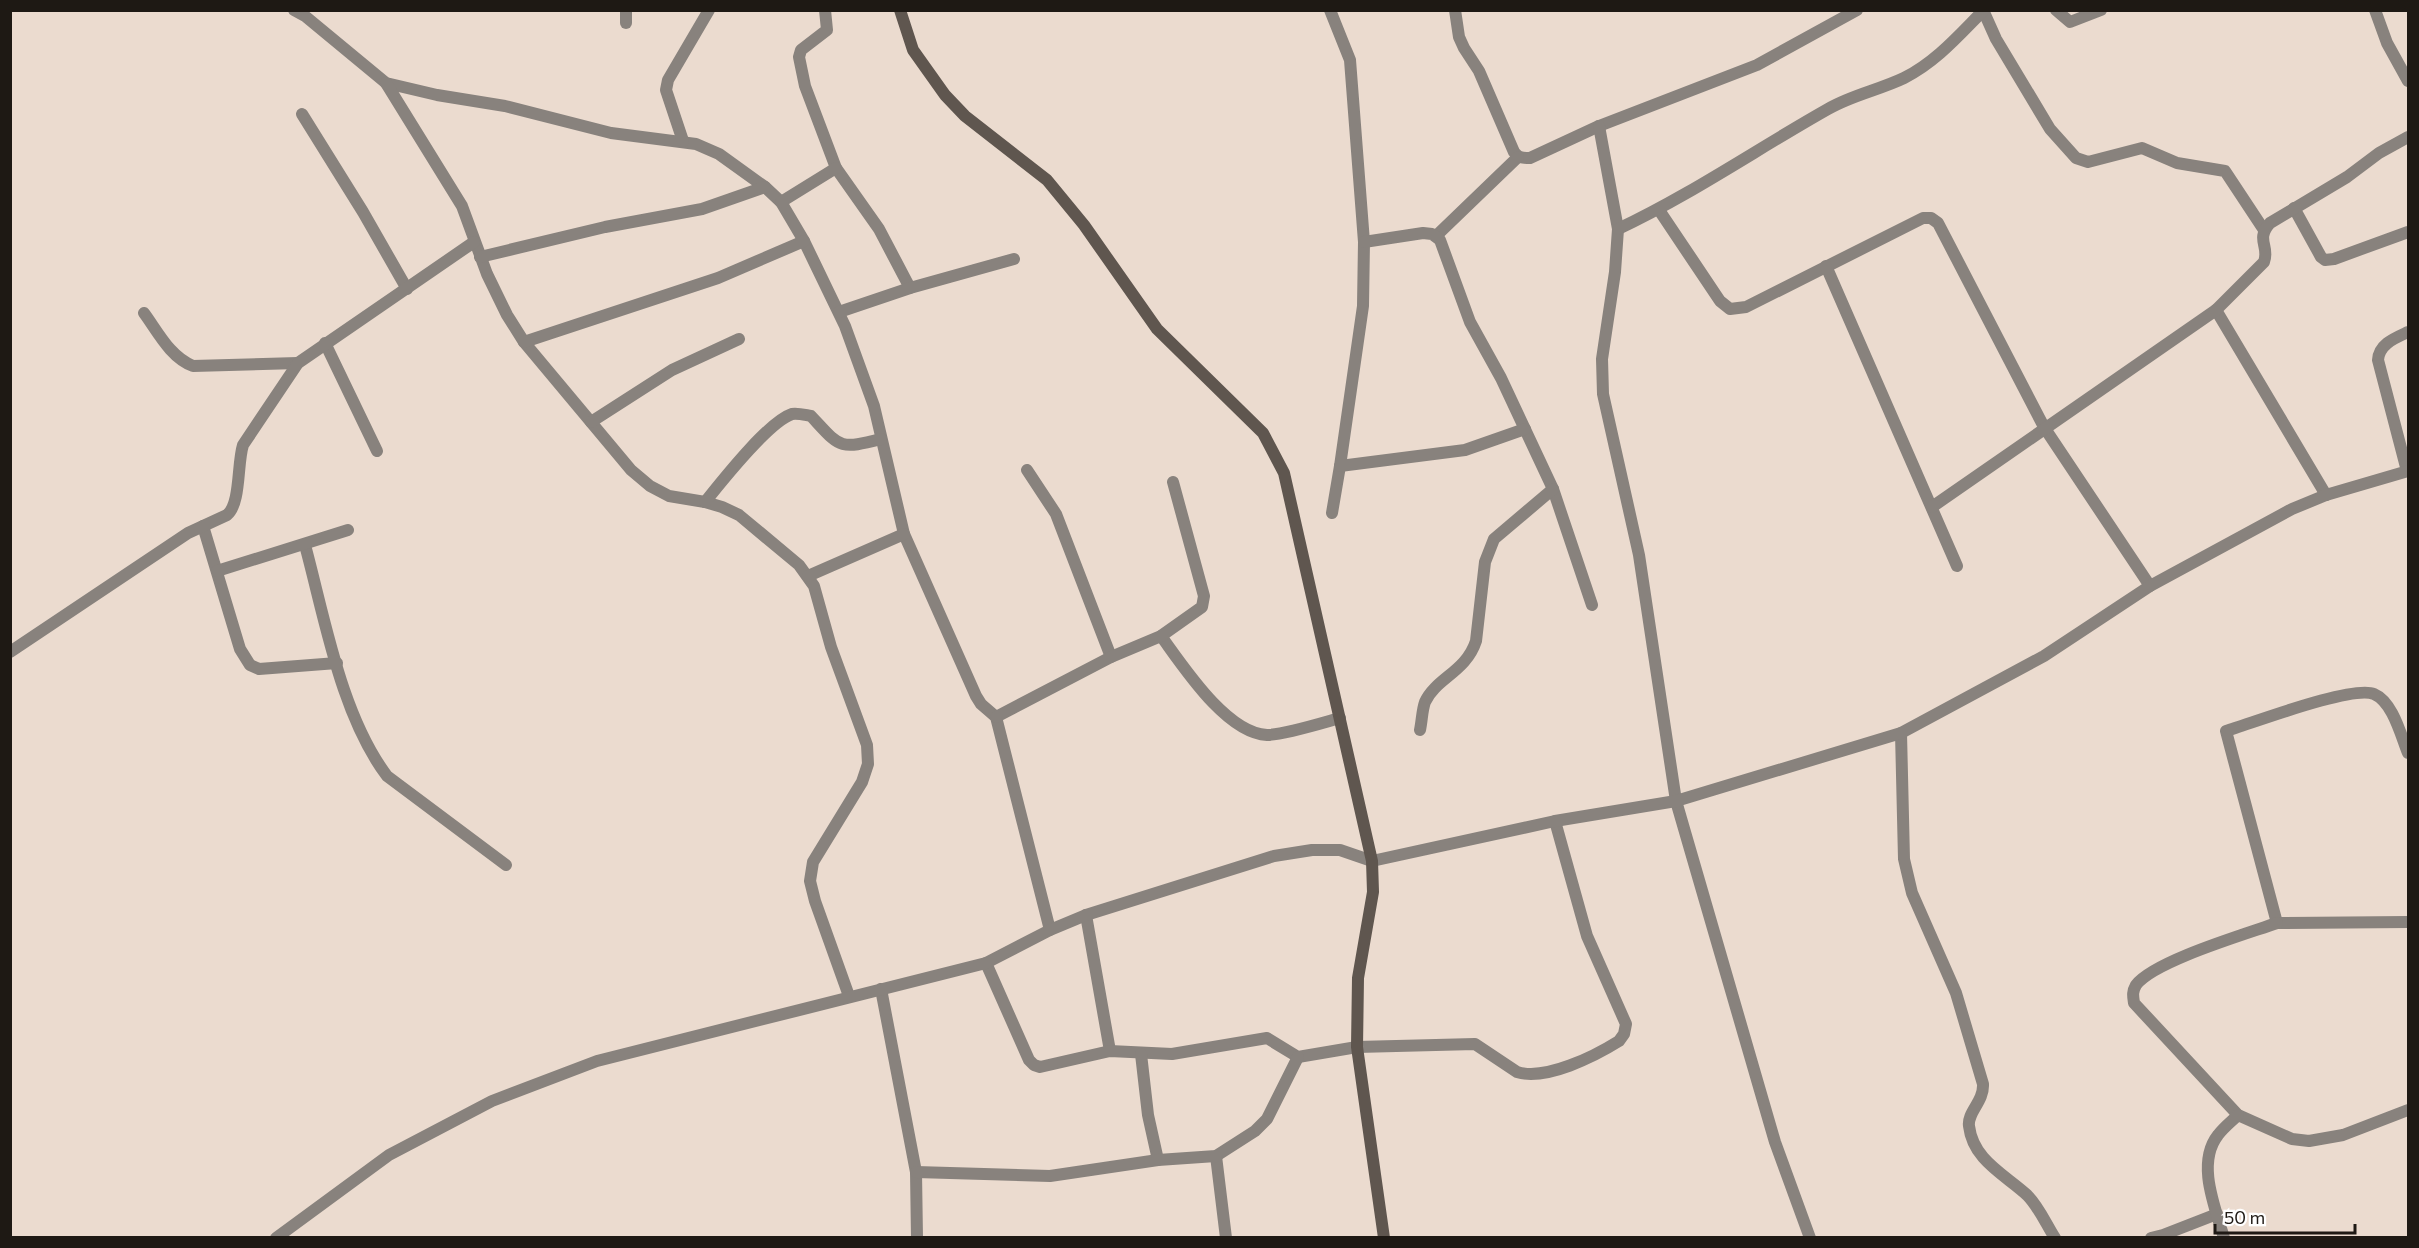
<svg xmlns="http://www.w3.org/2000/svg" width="2419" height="1248" font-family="Commissioner,sans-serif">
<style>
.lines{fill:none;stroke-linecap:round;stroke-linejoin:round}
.street{stroke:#88827d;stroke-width:12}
.secondary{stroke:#5f564f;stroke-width:12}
</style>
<rect width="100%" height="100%" fill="#ebdbcf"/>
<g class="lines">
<!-- street -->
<g class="street">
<path d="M 294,10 L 305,16 L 386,83 L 437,95 L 505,106 L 611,133 L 696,144 L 719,154 L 765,187 L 781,202 L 804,241 L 845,326 L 874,406 L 904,534 L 976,696 L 981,704 L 996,717 L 1050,930"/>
<path d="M 825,10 L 827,30 L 801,50 L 799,57 L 805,86 L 836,168 L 879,229 L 910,288"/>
<path d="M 1330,10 L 1350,60 L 1364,242 L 1363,306 L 1340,466 L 1332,513"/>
<path d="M 1455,10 L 1459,37 L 1464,48 L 1479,71 L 1514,152 C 1519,158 1522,158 1530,158 L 1599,126 L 1757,65 L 1857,10"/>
<path d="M 1983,10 L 1996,39 L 2050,129 L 2076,158 L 2088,162 L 2142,148 L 2177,163 L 2225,171 L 2264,230"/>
<path d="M 2056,10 L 2070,22 L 2101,10"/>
<path d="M 2375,10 L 2387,43 L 2408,81"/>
<path d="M 626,23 L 626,10"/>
<path d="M 386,83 L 462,206 L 487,274 L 507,315 L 524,342 L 631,470 L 650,486 L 669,496 L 705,502 L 722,507 L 739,515 L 799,565 L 814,586 L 831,647 L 867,745 L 868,764 L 862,782 L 813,862 L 810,881 L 815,901 L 849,996"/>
<path d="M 302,114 L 363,212 L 407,289"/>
<path d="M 1599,126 L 1618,229 L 1615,272 L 1602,359 L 1603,394 L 1639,555 L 1676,801 L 1775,1142 L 1810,1238"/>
<path d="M 683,141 L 666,90 L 668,80 L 709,10"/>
<path d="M 781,202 L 836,168"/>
<path d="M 2294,208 L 2321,257 L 2325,260 L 2334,259 L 2408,232"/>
<path d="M 1659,210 L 1720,301 L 1730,309 L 1746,307 L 1923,218 L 1931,218 L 1938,223 L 2044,427 L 2150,586"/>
<path d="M 1618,229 C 1692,194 1757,149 1828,109 C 1852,95 1879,90 1904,78 C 1936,62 1959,35 1983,11"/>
<path d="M 1436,236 L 1518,157"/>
<path d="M 1364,242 L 1423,233 L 1432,234 L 1440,240 L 1470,322 L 1501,378 L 1553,489 L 1592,605"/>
<path d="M 480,257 L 605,227 L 702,209 L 765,187"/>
<path d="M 1826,266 L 1957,566"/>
<path d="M 2216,310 L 2326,495"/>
<path d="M 839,312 L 910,288 L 1014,259"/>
<path d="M 144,313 C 158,332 170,357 193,366 L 298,363"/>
<path d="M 524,342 L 718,278 L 804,241"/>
<path d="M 325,343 L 377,451"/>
<path d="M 591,422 L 672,370 L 739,339"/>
<path d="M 1340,466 L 1465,450 L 1525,429"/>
<path d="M 1027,470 L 1056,514 L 1111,657"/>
<path d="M 2407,471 L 2378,360 C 2379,344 2395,338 2408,332"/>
<path d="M 705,502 C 722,481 768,422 792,414 C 798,413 805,415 811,416 C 840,447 838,450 881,439"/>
<path d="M 1932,507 L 2216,310 L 2264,262 C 2270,246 2255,240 2270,223 L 2347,177 L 2379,153 L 2408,137"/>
<path d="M 203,526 L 240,649 L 250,665 L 259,669 L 337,663"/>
<path d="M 305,545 C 325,619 341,715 387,776 L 506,865"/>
<path d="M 217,571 L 348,530"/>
<path d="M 808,576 L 904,534"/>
<path d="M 1161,636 C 1183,666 1226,733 1267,735 C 1283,735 1322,723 1340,718"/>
<path d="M 10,652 L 188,533 L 227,515 C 241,503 237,464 243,445 L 298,363 L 474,242"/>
<path d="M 996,717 L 1111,657 L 1161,636 L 1202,607 L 1204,596 L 1173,482"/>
<path d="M 1420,730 C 1422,721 1422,710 1425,702 C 1436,678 1466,672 1476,641 L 1485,562 L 1494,539 L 1553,489"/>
<path d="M 1901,733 L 1904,859 L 1912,893 L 1956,993 L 1983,1084 C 1984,1102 1967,1112 1969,1126 C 1973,1160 2004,1174 2027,1195 C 2039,1207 2046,1224 2055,1238"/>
<path d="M 2408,753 C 2401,736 2393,702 2374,694 C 2352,685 2253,723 2226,731 L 2277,923 L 2408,922"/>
<path d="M 1086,915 L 1110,1051"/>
<path d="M 2277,923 C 2246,934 2154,961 2136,985 C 2132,992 2133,996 2134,1003 L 2238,1115 L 2292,1139 L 2309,1141 L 2343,1135 L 2408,1110"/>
<path d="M 986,963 L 1029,1060 L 1034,1065 L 1040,1067 L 1110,1051 L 1172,1054 L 1267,1038 L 1298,1057 L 1357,1047 L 1475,1044 L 1517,1072 C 1546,1081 1595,1056 1619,1041 L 1624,1034 L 1626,1024 L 1587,936 L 1555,821"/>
<path d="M 881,989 L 916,1172 L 917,1238"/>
<path d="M 1141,1054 L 1148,1115 L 1158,1160"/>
<path d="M 1216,1156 L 1226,1238"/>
<path d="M 916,1172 L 1050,1176 L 1158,1160 L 1216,1156 L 1255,1131 L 1267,1119 L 1298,1057"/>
<path d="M 276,1238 L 389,1155 L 492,1101 L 597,1061 L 986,963 L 1050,930 L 1086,915 L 1274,856 L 1312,850 L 1340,850 L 1372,861 L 1555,821 L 1676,801 L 1901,733 L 2044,656 L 2150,586 L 2292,509 L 2326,495 L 2408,471"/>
<path d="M 2151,1238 L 2163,1235 L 2217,1214"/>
<path d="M 2224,1238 C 2215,1207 2196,1163 2218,1135 C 2224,1127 2232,1121 2238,1115"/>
</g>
<!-- secondary -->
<path class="secondary" d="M 900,10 L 913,50 L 945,95 L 965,116 L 1047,180 L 1084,225 L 1157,329 L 1263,433 L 1284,473 L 1372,861 L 1373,892 L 1358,978 L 1357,1047 L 1384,1238"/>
</g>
<!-- border -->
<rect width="2419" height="1248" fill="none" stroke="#1e1914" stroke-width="24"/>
<!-- scale -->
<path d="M2215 1224v9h140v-9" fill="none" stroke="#1e1914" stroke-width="3"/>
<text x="2224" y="1224" font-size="18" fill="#1e1914" stroke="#ffffff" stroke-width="4.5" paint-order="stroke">50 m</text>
</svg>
